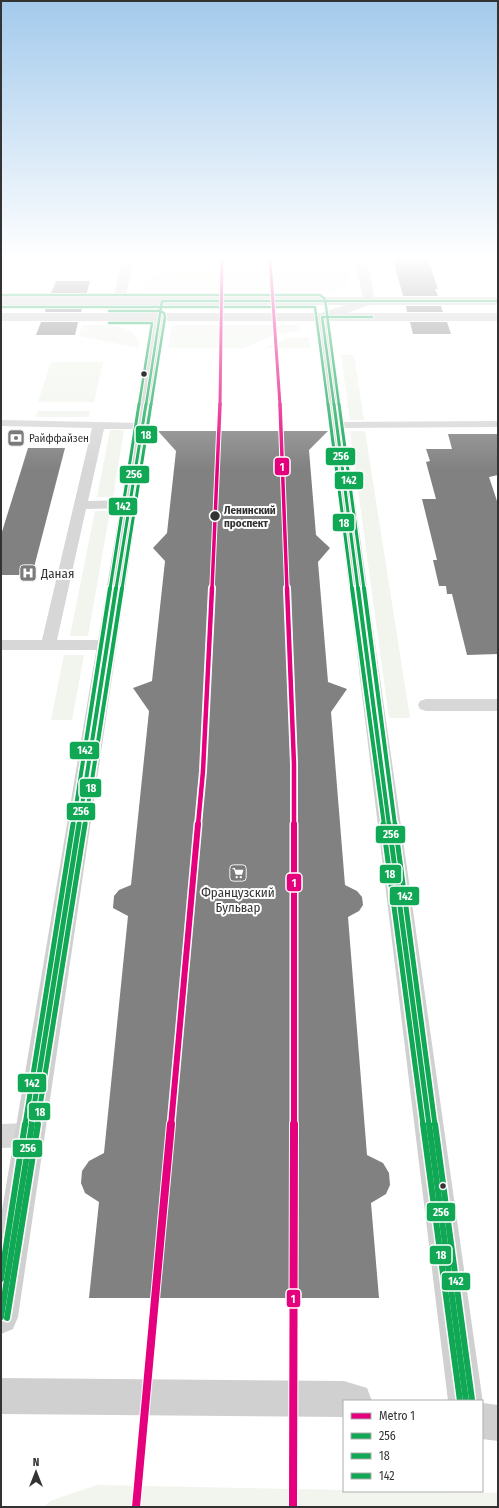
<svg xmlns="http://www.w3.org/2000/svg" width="499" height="1508" font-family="'Fira Sans Condensed',sans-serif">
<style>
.green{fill:#f1f5ed}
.building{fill:#818181}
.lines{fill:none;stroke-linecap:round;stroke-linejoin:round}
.lane{fill:#d7d7d7;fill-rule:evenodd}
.secondary{fill:#d0d0d0;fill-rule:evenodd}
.primary{fill:#cacaca;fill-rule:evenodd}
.bus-1-far4-casing{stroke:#fff;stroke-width:4}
.bus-1-far3-casing{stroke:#fff;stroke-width:5}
.bus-1-far2-casing{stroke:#fff;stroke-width:7}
.bus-1-far1-casing{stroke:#fff;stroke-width:8}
.bus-1-casing{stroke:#fff;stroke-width:9}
.bus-2-far4-casing{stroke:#fff;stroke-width:4}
.bus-2-far3-casing{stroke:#fff;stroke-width:5}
.bus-2-far2-casing{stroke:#fff;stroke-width:7}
.bus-2-far1-casing{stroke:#fff;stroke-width:8}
.bus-2-casing{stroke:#fff;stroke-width:9}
.bus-3-far4-casing{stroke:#fff;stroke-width:4}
.bus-3-far3-casing{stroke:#fff;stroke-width:5}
.bus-3-far2-casing{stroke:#fff;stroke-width:7}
.bus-3-far1-casing{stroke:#fff;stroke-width:8}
.bus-3-casing{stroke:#fff;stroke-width:9}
.bus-1-far4{stroke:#10a855;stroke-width:2.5}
.bus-1-far3{stroke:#10a855;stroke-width:3}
.bus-1-far2{stroke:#10a855;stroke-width:4}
.bus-1-far1{stroke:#10a855;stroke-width:5}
.bus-1{stroke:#10a855;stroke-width:6}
.bus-2-far4{stroke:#10a855;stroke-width:2.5}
.bus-2-far3{stroke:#10a855;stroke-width:3}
.bus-2-far2{stroke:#10a855;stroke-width:4}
.bus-2-far1{stroke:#10a855;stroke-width:5}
.bus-2{stroke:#10a855;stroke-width:6}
.bus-3-far4{stroke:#10a855;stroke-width:2.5}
.bus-3-far3{stroke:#10a855;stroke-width:3}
.bus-3-far2{stroke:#10a855;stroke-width:4}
.bus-3-far1{stroke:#10a855;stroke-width:5}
.bus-3{stroke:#10a855;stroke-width:6}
.metro-1-far4-casing{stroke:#fff;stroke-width:4.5}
.metro-1-far3-casing{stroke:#fff;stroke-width:5.5}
.metro-1-far2-casing{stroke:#fff;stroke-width:8}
.metro-1-far1-casing{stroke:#fff;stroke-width:9}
.metro-1-casing{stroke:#fff;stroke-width:10}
.metro-1-far4{stroke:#e5007d;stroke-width:3}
.metro-1-far3{stroke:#e5007d;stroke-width:3.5}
.metro-1-far2{stroke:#e5007d;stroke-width:4.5}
.metro-1-far1{stroke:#e5007d;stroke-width:6}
.metro-1{stroke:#e5007d;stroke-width:8}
.bus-dot{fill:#333;stroke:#fff;stroke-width:1.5}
.labels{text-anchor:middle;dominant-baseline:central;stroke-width:4;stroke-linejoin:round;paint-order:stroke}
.far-poi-label{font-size:11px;fill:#333;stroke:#fff;text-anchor:start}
.far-stop-label{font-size:11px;font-weight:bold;fill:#333;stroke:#fff;text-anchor:start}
.poi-label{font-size:13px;fill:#333;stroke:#fff;text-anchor:start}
.line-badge{stroke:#fff;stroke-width:1.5}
.badge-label{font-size:11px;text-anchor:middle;font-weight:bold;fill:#fff}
</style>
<rect width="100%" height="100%" fill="#fff"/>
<!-- green -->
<g class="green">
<path d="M 169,272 L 350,272 L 350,280 L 345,287 L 329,291 L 145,290 L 138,286 L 145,286 L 149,278 Z"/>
<path d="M 82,325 C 101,325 138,321 139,348 L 79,336 Z"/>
<path d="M 176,325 L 299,325 L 300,331 L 277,334 L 243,348 L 168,348 L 171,327 Z"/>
<path d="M 309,337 L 310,348 L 265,348 L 288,338 Z"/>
<path d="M 341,355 L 354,355 L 364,420 L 350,420 Z"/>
<path d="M 51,362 L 103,362 L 94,402 L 38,402 Z"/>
<path d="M 38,411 L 90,411 L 89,417 L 36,417 Z"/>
<path d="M 110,430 L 124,430 L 113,497 L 97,497 Z"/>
<path d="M 350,431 L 365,431 L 410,718 L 389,718 Z"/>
<path d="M 95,511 L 110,511 L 88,636 L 70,636 Z"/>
<path d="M 64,655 L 84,655 L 72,720 L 51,720 Z"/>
<path d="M 97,1485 L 498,1493 L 498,1507 L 44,1507 L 50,1501 Z"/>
</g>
<!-- building -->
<g class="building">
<path d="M 393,259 L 428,259 L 438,289 L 435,289 L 438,296 L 403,296 Z"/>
<path d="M 56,281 L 90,281 L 86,296 L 50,296 Z"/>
<path d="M 46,306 L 83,306 L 81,312 L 45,312 Z"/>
<path d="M 406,306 L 441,306 L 443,312 L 407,312 Z"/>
<path d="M 41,322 L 78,322 L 75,335 L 36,335 Z"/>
<path d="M 410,322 L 447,322 L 451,334 L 413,334 Z"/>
<path d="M 158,431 L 328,431 L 309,450 L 316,535 L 330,548 L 318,562 L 328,682 L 347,689 L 331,712 L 345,885 L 357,891 L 362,897 L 363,905 L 359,911 L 348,917 L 367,1155 L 383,1163 L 389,1173 L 390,1185 L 386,1194 L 371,1203 L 379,1298 L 89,1298 L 99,1202 L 85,1193 L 81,1183 L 82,1171 L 89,1161 L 104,1153 L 128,916 L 113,908 L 114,896 L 119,890 L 131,885 L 149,711 L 133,688 L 152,681 L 165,561 L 153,548 L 167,533 L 176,451 Z"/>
<path d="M 448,434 L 498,434 L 498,475 L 489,477 L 498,504 L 498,654 L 467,655 L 452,594 L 447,594 L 446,586 L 439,586 L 433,560 L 437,560 L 422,499 L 436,499 L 426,462 L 430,461 L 426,449 L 452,449 Z"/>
<path d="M 28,448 L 65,448 L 32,575 L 1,575 L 1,535 Z"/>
</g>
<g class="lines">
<!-- lane -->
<g class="lane">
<path d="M 1,420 L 142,423 L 148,426 L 142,429 L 104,429 L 88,501 L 129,500 L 135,504 L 129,508 L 86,509 L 57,640 L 107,640 L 112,641 L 115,645 L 112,649 L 107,650 L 1,650 L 1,640 L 42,640 L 92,428 L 1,426 Z"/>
<path d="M 498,421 L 498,427 L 336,428 L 330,425 L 336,422 Z"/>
<path d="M 426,699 L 498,699 L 498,711 L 426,711 L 420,709 L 418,705 L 420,701 Z"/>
<path d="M 30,1123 L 38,1127 L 42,1135 L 38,1143 L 30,1147 L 1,1148 L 1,1124 Z"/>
</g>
<!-- secondary -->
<g class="secondary">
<path d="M 122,259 L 134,259 L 125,299 L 163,314 L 165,317 L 18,1317 L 13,1329 L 1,1334 L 1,1216 L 152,319 L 115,304 L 113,301 Z"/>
<path d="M 355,259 L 367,259 L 375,301 L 373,304 L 329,319 L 483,1403 L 498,1405 L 498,1441 L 482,1439 L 482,1401 L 448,1401 L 316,317 L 318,314 L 363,299 Z"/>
<path d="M 1,1378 L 344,1381 L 367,1388 L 372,1401 L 344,1401 L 344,1417 L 1,1414 Z"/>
</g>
<!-- primary -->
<g class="primary">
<rect x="1" y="297" width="497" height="8"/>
<rect x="1" y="313" width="497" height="8"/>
</g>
<defs>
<g id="bus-1-far4">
<path d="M 146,405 L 162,301 L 498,301"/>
<path d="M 334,405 L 322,317 L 372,317"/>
</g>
<g id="bus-1-far3">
<path d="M 334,404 L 358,589"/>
<path d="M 116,589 L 146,404"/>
</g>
<g id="bus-1-far2">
<path d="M 358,588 L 389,825"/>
<path d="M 79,825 L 116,588"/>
</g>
<g id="bus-1-far1">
<path d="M 389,824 L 429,1125"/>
<path d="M 31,1125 L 79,824"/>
</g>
<g id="bus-1">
<path d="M 429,1124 L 466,1401"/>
<path d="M 1,1317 L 32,1124"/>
</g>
<g id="bus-2-far4">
<path d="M 1,307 L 315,307 L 328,405"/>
<path d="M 109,311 L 160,311 L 164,313 L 165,317 L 151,405"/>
</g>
<g id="bus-2-far3">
<path d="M 328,404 L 352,589"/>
<path d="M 122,589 L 151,404"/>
</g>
<g id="bus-2-far2">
<path d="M 352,588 L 384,825"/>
<path d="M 85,825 L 122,588"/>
</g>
<g id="bus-2-far1">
<path d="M 383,824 L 423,1125"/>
<path d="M 37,1125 L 85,824"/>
</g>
<g id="bus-2">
<path d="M 423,1124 L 460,1401"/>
<path d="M 7,1318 L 38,1124"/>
</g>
<g id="bus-3-far4">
<path d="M 1,295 L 320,295 L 325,299 L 339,405"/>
<path d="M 109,323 L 152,323 L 139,405"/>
</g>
<g id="bus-3-far3">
<path d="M 339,404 L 364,589"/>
<path d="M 110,589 L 139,404"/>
</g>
<g id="bus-3-far2">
<path d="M 364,588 L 395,825"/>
<path d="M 73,825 L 110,588"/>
</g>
<g id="bus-3-far1">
<path d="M 395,824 L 435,1125"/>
<path d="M 25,1125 L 73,824"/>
</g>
<g id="bus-3">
<path d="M 435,1124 L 472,1400"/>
<path d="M 1,1279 L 25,1124"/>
</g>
</defs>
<!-- bus-1-far4 casing -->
<use href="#bus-1-far4" class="bus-1-far4-casing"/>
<!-- bus-1-far3 casing -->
<use href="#bus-1-far3" class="bus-1-far3-casing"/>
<!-- bus-1-far2 casing -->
<use href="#bus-1-far2" class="bus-1-far2-casing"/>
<!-- bus-1-far1 casing -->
<use href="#bus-1-far1" class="bus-1-far1-casing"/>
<!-- bus-1 casing -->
<use href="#bus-1" class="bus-1-casing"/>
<!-- bus-2-far4 casing -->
<use href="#bus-2-far4" class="bus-2-far4-casing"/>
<!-- bus-2-far3 casing -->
<use href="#bus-2-far3" class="bus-2-far3-casing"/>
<!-- bus-2-far2 casing -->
<use href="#bus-2-far2" class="bus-2-far2-casing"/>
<!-- bus-2-far1 casing -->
<use href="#bus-2-far1" class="bus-2-far1-casing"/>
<!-- bus-2 casing -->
<use href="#bus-2" class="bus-2-casing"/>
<!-- bus-3-far4 casing -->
<use href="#bus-3-far4" class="bus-3-far4-casing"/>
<!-- bus-3-far3 casing -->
<use href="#bus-3-far3" class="bus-3-far3-casing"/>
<!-- bus-3-far2 casing -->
<use href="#bus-3-far2" class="bus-3-far2-casing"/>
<!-- bus-3-far1 casing -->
<use href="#bus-3-far1" class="bus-3-far1-casing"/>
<!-- bus-3 casing -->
<use href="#bus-3" class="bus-3-casing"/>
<!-- bus-1-far4 -->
<use href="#bus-1-far4" class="bus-1-far4"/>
<!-- bus-1-far3 -->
<use href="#bus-1-far3" class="bus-1-far3"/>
<!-- bus-1-far2 -->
<use href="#bus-1-far2" class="bus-1-far2"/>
<!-- bus-1-far1 -->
<use href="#bus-1-far1" class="bus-1-far1"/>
<!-- bus-1 -->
<use href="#bus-1" class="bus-1"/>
<!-- bus-2-far4 -->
<use href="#bus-2-far4" class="bus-2-far4"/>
<!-- bus-2-far3 -->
<use href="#bus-2-far3" class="bus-2-far3"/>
<!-- bus-2-far2 -->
<use href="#bus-2-far2" class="bus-2-far2"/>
<!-- bus-2-far1 -->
<use href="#bus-2-far1" class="bus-2-far1"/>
<!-- bus-2 -->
<use href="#bus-2" class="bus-2"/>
<!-- bus-3-far4 -->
<use href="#bus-3-far4" class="bus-3-far4"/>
<!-- bus-3-far3 -->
<use href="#bus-3-far3" class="bus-3-far3"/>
<!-- bus-3-far2 -->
<use href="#bus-3-far2" class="bus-3-far2"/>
<!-- bus-3-far1 -->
<use href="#bus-3-far1" class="bus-3-far1"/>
<!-- bus-3 -->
<use href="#bus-3" class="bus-3"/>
<defs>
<g id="metro-1-far4">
<path d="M 270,259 L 280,405"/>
<path d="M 220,405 L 222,259"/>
</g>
<g id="metro-1-far3">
<path d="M 280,404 L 287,589"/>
<path d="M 212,589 L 220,404"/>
</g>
<g id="metro-1-far2">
<path d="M 287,588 L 294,764 L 294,825"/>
<path d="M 198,825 L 203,771 L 212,588"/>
</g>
<g id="metro-1-far1">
<path d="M 171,1125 L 198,824"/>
<path d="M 294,1125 L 294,824"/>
</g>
<g id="metro-1">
<path d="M 136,1507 L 171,1124"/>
<path d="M 293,1507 L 294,1124"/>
</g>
</defs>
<!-- metro-1-far4 casing -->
<use href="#metro-1-far4" class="metro-1-far4-casing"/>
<!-- metro-1-far3 casing -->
<use href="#metro-1-far3" class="metro-1-far3-casing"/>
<!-- metro-1-far2 casing -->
<use href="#metro-1-far2" class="metro-1-far2-casing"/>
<!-- metro-1-far1 casing -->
<use href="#metro-1-far1" class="metro-1-far1-casing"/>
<!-- metro-1 casing -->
<use href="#metro-1" class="metro-1-casing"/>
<!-- metro-1-far4 -->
<use href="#metro-1-far4" class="metro-1-far4"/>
<!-- metro-1-far3 -->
<use href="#metro-1-far3" class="metro-1-far3"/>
<!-- metro-1-far2 -->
<use href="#metro-1-far2" class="metro-1-far2"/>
<!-- metro-1-far1 -->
<use href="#metro-1-far1" class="metro-1-far1"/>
<!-- metro-1 -->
<use href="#metro-1" class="metro-1"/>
</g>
<!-- sky -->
<linearGradient id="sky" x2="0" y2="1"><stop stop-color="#a3caec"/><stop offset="0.55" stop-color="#fff"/><stop offset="1" stop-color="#fff" stop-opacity="0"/></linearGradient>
<rect width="499" height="470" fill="url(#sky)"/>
<!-- icons -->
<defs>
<symbol id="bank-square" viewBox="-11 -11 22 22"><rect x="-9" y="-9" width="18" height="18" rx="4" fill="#7a7a7a" stroke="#fff"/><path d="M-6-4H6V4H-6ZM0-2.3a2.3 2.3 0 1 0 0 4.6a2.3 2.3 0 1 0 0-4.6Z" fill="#fff"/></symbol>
<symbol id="hospital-square" viewBox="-11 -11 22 22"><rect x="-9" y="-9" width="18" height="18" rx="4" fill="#7a7a7a" stroke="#fff"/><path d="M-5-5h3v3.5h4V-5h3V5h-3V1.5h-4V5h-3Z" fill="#fff"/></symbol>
<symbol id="supermarket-square" viewBox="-11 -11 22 22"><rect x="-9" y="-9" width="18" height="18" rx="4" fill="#7a7a7a" stroke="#fff"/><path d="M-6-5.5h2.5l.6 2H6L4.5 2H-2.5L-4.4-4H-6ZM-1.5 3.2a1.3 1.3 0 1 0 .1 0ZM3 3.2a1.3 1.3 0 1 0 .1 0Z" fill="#fff"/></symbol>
</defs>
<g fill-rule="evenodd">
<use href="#bank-square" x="6" y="428" width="20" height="20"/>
<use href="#hospital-square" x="18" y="563" width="20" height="20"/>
<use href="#supermarket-square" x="228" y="863" width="20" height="20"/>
</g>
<!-- markers -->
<g class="bus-dot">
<circle cx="144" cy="374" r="3.5"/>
<circle cx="215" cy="516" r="5.5"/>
<circle cx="443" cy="1186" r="3.5"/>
</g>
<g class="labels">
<!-- far-poi labels -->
<g class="far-poi-label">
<text x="29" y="438">Райффайзен</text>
</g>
<!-- far-stop labels -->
<g class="far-stop-label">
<text x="224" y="510">Ленинский<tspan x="224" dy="13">проспект</tspan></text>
</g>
<!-- poi labels -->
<g class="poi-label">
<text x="41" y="573">Даная</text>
<text x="238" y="892" text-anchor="middle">Французский<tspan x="238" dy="15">Бульвар</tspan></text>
</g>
</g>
<g class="line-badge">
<rect x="135" y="425" width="23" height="19" rx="4" fill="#10a855"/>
<rect x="325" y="447" width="31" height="19" rx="4" fill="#10a855"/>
<rect x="274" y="457" width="16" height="19" rx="4" fill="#e5007d"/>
<rect x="119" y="465" width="31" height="19" rx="4" fill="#10a855"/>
<rect x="334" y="471" width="30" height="19" rx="4" fill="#10a855"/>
<rect x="108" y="497" width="30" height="19" rx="4" fill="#10a855"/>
<rect x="332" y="513" width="23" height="19" rx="4" fill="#10a855"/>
<rect x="69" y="741" width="31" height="19" rx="4" fill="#10a855"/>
<rect x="79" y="778" width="23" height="20" rx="4" fill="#10a855"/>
<rect x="66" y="802" width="30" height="19" rx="4" fill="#10a855"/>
<rect x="375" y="825" width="31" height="19" rx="4" fill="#10a855"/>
<rect x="379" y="864" width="23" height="20" rx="4" fill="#10a855"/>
<rect x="286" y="873" width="16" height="19" rx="4" fill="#e5007d"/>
<rect x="389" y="886" width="31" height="20" rx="4" fill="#10a855"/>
<rect x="17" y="1073" width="30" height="20" rx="4" fill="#10a855"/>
<rect x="28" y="1102" width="23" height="19" rx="4" fill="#10a855"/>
<rect x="12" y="1139" width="31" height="19" rx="4" fill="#10a855"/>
<rect x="426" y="1202" width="30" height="20" rx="4" fill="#10a855"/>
<rect x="429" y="1245" width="23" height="20" rx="4" fill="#10a855"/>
<rect x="441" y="1272" width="30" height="19" rx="4" fill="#10a855"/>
<rect x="286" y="1289" width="15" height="19" rx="4" fill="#e5007d"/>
</g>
<g class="badge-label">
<text x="146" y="439">18</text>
<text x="341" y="460">256</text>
<text x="282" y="471">1</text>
<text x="134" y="478">256</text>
<text x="349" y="484">142</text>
<text x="123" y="510">142</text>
<text x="344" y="527">18</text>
<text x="85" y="754">142</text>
<text x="91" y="792">18</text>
<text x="81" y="815">256</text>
<text x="391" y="838">256</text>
<text x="390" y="878">18</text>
<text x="294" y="887">1</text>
<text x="405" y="900">142</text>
<text x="32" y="1087">142</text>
<text x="40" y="1116">18</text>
<text x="28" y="1152">256</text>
<text x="441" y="1216">256</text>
<text x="441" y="1259">18</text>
<text x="456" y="1285">142</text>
<text x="293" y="1303">1</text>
</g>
<!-- border -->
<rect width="499" height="1508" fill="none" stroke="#333333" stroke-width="4"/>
<!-- legend -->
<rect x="343" y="1400" width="140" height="92" fill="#ffffff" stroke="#adadad"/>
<rect x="351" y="1413" width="20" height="6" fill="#e5007d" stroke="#adadad"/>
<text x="379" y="1420" font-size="12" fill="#333333">Metro 1</text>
<rect x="351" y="1433" width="20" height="6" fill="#10a855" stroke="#adadad"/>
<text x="379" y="1440" font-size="12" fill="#333333">256</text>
<rect x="351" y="1453" width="20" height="6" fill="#10a855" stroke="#adadad"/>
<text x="379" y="1460" font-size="12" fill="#333333">18</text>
<rect x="351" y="1473" width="20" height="6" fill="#10a855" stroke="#adadad"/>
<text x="379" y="1480" font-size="12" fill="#333333">142</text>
<!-- north arrow -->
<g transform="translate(36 1472)" stroke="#ffffff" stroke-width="3" paint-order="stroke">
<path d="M0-3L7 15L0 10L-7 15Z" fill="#333333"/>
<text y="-6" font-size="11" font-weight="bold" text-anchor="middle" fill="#333333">N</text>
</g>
</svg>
